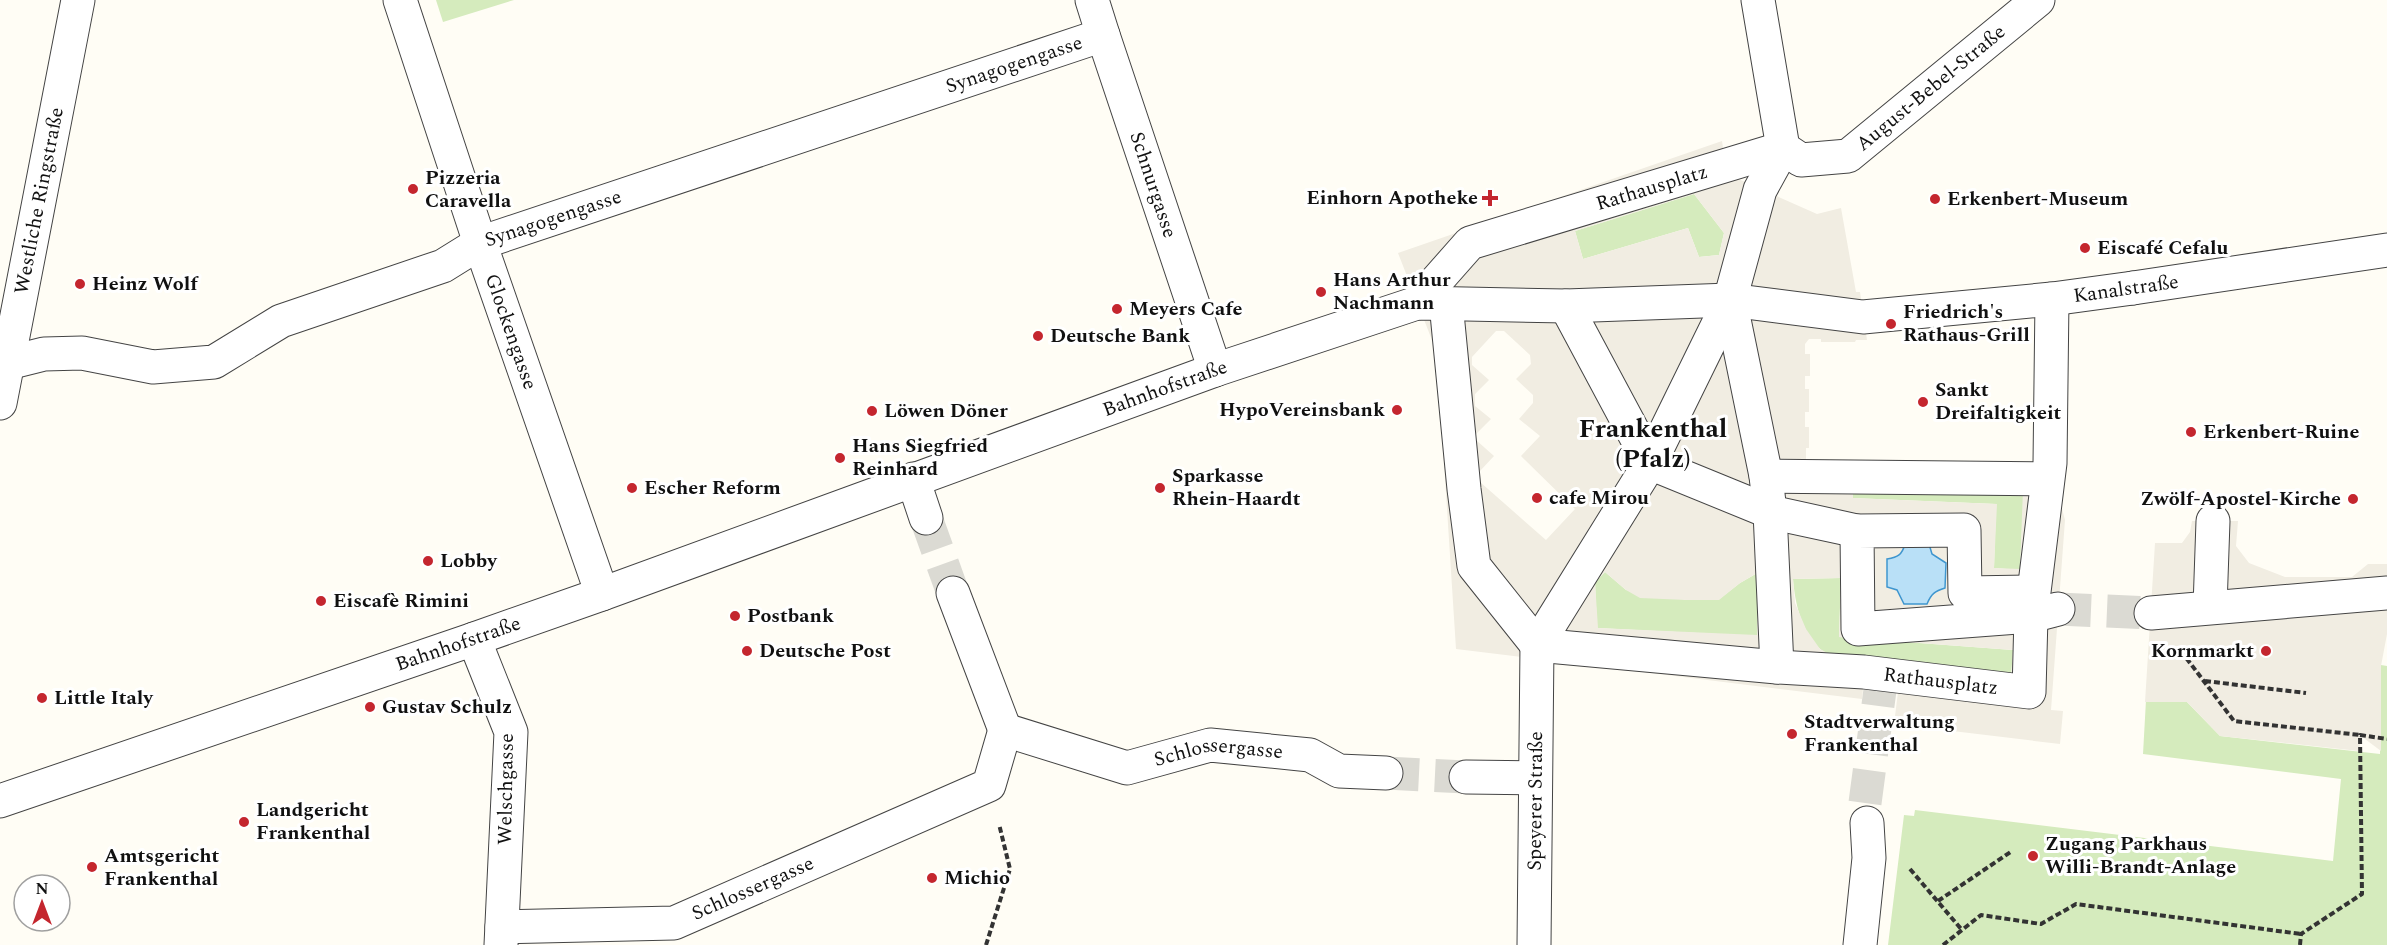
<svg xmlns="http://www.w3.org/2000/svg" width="2387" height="945" font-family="Spectral,serif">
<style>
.green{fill:#d5ebbd}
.plaza{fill:#f1ede2;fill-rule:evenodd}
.water{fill:#b9e0f7;stroke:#3f96cf;stroke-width:1.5}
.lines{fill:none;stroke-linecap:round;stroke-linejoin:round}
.pedestrian-tunnel{stroke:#dbdad3;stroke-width:33;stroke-dasharray:33 16;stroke-linecap:butt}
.pedestrian-casing{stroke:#444;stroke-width:35}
.minor-casing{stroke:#444;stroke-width:35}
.path{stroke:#333;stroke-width:4;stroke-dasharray:6 3;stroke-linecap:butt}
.pedestrian{stroke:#fff;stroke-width:33}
.minor{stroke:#fff;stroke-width:33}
.poi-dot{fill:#c4262e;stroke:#fff;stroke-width:2}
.labels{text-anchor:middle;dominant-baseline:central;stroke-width:6;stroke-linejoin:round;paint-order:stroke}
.street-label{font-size:20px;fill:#111;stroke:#fff}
.poi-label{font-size:20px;font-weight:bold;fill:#111;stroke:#fff;text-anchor:start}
.district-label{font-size:26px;font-weight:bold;fill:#111;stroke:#fff}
</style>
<rect width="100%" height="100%" fill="#fffdf5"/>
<!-- green -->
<g class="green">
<path d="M 436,0 L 514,0 L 443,22 Z"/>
<path d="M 1694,194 L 1724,233 L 1719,255 L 1699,257 L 1688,228 L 1583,259 L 1575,231 Z"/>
<path d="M 1853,482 L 2024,489 L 2020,570 L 1994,568 L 1996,504 L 1852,498 Z"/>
<path d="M 1605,572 L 1626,590 L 1687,600 L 1718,600 L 1740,583 L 1759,572 L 1757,636 L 1597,628 L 1595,582 Z"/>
<path d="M 1841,578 L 1839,637 L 2013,650 L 2011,678 L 1844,662 C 1836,658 1826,654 1819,648 C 1801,630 1795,603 1793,579 Z"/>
<path d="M 2381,665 L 2387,666 L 2387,945 L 1888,945 L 1904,815 L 1914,816 L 1915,810 L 2333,861 L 2341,779 L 2143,754 L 2146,700 L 2187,702 L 2220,736 L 2380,754 Z"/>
</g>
<!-- plaza -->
<g class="plaza">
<path d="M 1722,141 L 1727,174 L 1817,214 L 1841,208 L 1856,292 L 1860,292 L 1867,340 L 1856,340 L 1855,342 L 1821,342 L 1821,339 L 1809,339 L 1805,344 L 1805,354 L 1810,354 L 1810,376 L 1805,376 L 1805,389 L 1809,389 L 1809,412 L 1805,412 L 1805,427 L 1809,427 L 1809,448 L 1806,448 L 1806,459 L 1810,464 L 2050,463 L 2065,520 L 2051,710 L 2063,711 L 2060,744 L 1894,724 L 1899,684 L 1864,679 L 1862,699 L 1456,649 L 1437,353 L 1398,253 ZM 1694,194 L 1724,233 L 1719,255 L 1699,257 L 1688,228 L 1583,259 L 1575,231 ZM 1496,331 L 1504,331 L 1530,355 L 1531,364 L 1516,379 L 1533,395 L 1533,403 L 1519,419 L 1540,436 L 1521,456 L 1575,509 L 1546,540 L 1480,482 L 1480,471 L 1494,456 L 1476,440 L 1476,434 L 1491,419 L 1475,406 L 1475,394 L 1489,380 L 1472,365 L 1472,357 ZM 1853,482 L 2023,489 L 2020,569 L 1994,568 L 1997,504 L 1853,498 ZM 1903,552 L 1932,554 L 1938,559 L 1937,590 L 1930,596 L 1927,604 L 1902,596 L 1897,590 L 1898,557 ZM 1605,572 L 1626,590 L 1640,598 L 1687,600 L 1719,600 L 1740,583 L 1759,572 L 1757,635 L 1598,628 L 1595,582 ZM 1841,578 L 1839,637 L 2013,650 L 2011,677 L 1844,662 L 1820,649 L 1806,629 L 1795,603 L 1793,579 Z"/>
<path d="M 2192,521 L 2238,521 L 2236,546 L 2249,563 L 2285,577 L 2352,577 L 2368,564 L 2387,564 L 2387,634 L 2381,666 L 2381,751 L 2361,736 L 2359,751 L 2220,736 L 2187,702 L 2145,702 L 2155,543 L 2182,543 L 2190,532 Z"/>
</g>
<!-- water -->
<path class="water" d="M 1905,544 L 1929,544 L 1932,554 L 1946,563 L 1945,588 C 1935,591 1931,594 1927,604 L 1904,604 L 1897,590 L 1887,587 L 1887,559 C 1898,557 1902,555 1905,544 Z"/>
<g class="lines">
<!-- pedestrian-tunnel -->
<g class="pedestrian-tunnel">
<path d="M 926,518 L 953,593"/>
<path d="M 2058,609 L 2151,613"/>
<path d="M 1386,773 L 1466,777"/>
<path d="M 1865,803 L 1882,675"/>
</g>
<defs>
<g id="pedestrian">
<path id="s1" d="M 1103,35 L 1215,370"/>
<path id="s2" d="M 480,243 L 602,594"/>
<path d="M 1730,300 L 1766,476 L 1770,512 L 1777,667"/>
<path id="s3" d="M 1417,303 L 1470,243 L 1783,148"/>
<path id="s4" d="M 1446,303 L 1464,489 L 1474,566 L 1537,645 L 1777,667 L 1864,672 L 2029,692 L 2031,616 L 2050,463 L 2052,299"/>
<path d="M 1566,306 L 1650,463 L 1770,512 L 1857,531"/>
<path d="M 1766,476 L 2047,479"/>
<path d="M 913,479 L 926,518"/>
<path d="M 953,593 L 1005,730"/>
<path d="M 2210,607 L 2213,521"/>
<path d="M 2151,613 L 2387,593"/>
<path d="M 2031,616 L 1858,629 L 1857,531 L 1964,530 L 1965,593 L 2030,592 L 2031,616 L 2058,609"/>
<path id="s5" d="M 474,639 L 602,594 L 1215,370 L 1417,303 L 1566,306 L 1730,300 L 1863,317 L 2052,299 L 2133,288"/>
<path d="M 1466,777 L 1535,778"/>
<path id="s6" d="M 502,927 L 674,923 L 989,785 L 1005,730 L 1127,768 L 1210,745 L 1310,755 L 1339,771 L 1386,773"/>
<path id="s7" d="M 1534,945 L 1537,645 L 1650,463 L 1730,300 L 1760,190 L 1783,148"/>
</g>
<g id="minor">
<path d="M 400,0 L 480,243"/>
<path id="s8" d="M 1758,0 L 1783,148 L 1801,160 L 1848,156 L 2038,0"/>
<path d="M 2133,288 L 2387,250"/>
<path id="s9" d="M 8,363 L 44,354 L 82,353 L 153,367 L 214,362 L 281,321 L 443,266 L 480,243 L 1103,35 L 1092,0"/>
<path id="s10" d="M 0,403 L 78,0"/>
<path d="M 0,801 L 474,639 L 511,732 L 501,945"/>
<path d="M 1860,945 L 1869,858 L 1867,823"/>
</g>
</defs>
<!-- pedestrian casing -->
<use href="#pedestrian" class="pedestrian-casing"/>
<!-- minor casing -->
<use href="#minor" class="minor-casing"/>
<!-- path -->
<g class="path">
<path d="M 2181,651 L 2234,721 L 2360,735"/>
<path d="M 2205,681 L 2306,693"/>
<path d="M 1910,869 L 1962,930"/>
<path d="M 1938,901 L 2012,851"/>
<path d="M 986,945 L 1010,869 L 999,824"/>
<path d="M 1943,945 L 1981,915 L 2041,924 L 2076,904 L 2301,934"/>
<path d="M 2300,945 L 2301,934 L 2362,894 L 2360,735 L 2387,739"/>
</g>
<!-- pedestrian -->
<use href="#pedestrian" class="pedestrian"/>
<!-- minor -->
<use href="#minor" class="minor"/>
</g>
<!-- markers -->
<g class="poi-dot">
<circle cx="413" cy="189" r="6"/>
<path d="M1487 189h6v6h6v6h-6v6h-6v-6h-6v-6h6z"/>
<circle cx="1935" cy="199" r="6"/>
<circle cx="2085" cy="248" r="6"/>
<circle cx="80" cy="284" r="6"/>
<circle cx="1321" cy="292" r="6"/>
<circle cx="1117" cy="309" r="6"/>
<circle cx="1891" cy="324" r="6"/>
<circle cx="1038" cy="336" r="6"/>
<circle cx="1923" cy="402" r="6"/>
<circle cx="1397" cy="410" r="6"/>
<circle cx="872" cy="411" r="6"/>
<circle cx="2191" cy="432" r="6"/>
<circle cx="840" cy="458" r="6"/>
<circle cx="632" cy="488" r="6"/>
<circle cx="1160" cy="488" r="6"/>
<circle cx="1537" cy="498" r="6"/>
<circle cx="2353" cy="499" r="6"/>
<circle cx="428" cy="561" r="6"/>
<circle cx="321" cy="601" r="6"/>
<circle cx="735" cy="616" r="6"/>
<circle cx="747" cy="651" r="6"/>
<circle cx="2266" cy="651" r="6"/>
<circle cx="42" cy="698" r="6"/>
<circle cx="370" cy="707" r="6"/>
<circle cx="1792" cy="734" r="6"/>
<circle cx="244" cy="822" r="6"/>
<circle cx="2033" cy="856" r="6"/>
<circle cx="92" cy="867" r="6"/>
<circle cx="932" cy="878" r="6"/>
</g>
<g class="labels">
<!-- street labels -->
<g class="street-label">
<text stroke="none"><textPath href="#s9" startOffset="1065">Synagogengasse</textPath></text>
<text stroke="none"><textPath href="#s8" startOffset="326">August-Bebel-Straße</textPath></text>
<text stroke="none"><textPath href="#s1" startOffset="158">Schnurgasse</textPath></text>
<text stroke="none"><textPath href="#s3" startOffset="270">Rathausplatz</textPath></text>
<text stroke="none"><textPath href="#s10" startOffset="206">Westliche Ringstraße</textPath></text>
<text stroke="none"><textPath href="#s9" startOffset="579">Synagogengasse</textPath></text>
<text transform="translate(2126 289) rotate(-8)">Kanalstraße</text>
<text stroke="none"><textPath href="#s2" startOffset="94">Glockengasse</textPath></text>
<text stroke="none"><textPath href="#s5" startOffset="735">Bahnhofstraße</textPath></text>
<text transform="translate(458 644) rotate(-19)">Bahnhofstraße</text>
<text stroke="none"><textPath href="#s4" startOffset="771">Rathausplatz</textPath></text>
<text stroke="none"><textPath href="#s6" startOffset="795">Schlossergasse</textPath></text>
<text transform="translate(506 789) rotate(-89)">Welschgasse</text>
<text stroke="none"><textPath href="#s7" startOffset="144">Speyerer Straße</textPath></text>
<text stroke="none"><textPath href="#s6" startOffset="258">Schlossergasse</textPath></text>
</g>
<!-- poi labels -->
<g class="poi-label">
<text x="425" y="178">Pizzeria<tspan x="425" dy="23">Caravella</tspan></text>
<text x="1478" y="198" text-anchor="end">Einhorn Apotheke</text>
<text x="1947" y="199">Erkenbert-Museum</text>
<text x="2097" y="248">Eiscafé Cefalu</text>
<text x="1333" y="280">Hans Arthur<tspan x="1333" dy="23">Nachmann</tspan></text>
<text x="92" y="284">Heinz Wolf</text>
<text x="1129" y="309">Meyers Cafe</text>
<text x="1903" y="312">Friedrich's<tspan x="1903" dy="23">Rathaus-Grill</tspan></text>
<text x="1050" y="336">Deutsche Bank</text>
<text x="1935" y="390">Sankt<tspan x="1935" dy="23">Dreifaltigkeit</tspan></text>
<text x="1385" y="410" text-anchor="end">HypoVereinsbank</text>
<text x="884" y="411">Löwen Döner</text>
<text x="2203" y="432">Erkenbert-Ruine</text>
<text x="852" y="446">Hans Siegfried<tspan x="852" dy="23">Reinhard</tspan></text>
<text x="1172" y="476">Sparkasse<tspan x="1172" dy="23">Rhein-Haardt</tspan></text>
<text x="644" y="488">Escher Reform</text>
<text x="1549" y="498">cafe Mirou</text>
<text x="2341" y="499" text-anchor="end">Zwölf-Apostel-Kirche</text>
<text x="440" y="561">Lobby</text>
<text x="333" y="601">Eiscafè Rimini</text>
<text x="747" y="616">Postbank</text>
<text x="759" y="651">Deutsche Post</text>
<text x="2254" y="651" text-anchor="end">Kornmarkt</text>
<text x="54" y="698">Little Italy</text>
<text x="382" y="707">Gustav Schulz</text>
<text x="1804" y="722">Stadtverwaltung<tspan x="1804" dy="23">Frankenthal</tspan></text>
<text x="256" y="810">Landgericht<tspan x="256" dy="23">Frankenthal</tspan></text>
<text x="2045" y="844">Zugang Parkhaus<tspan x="2045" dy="23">Willi-Brandt-Anlage</tspan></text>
<text x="104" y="856">Amtsgericht<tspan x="104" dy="23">Frankenthal</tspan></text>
<text x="944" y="878">Michio</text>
</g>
<!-- district labels -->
<g class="district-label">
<text x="1653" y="429">Frankenthal<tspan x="1653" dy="30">(Pfalz)</tspan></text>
</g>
</g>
<!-- north arrow -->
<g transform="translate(42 903)"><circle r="28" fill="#ffffff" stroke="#a0a0a0" stroke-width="1.5"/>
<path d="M0-4.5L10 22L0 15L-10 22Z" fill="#c4262e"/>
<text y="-9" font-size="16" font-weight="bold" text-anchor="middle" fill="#111111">N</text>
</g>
</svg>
